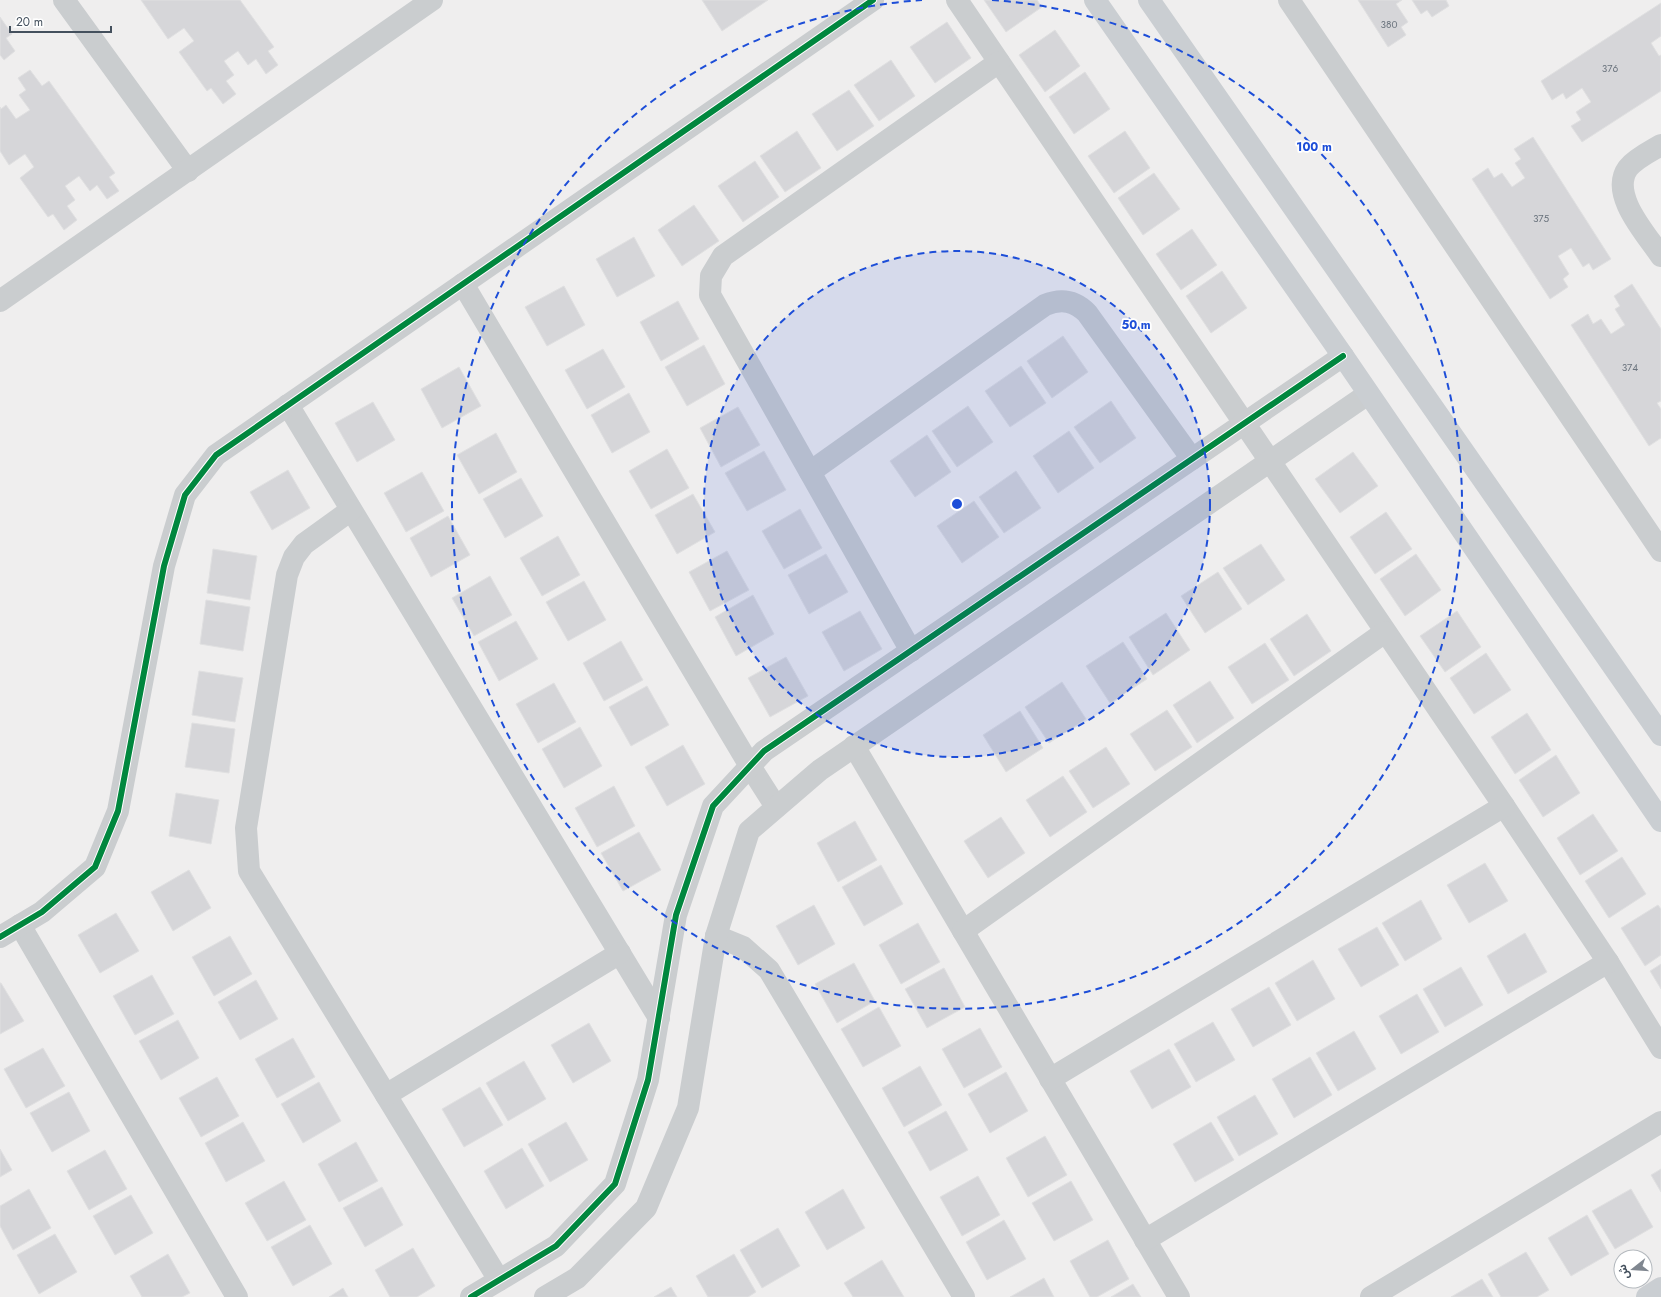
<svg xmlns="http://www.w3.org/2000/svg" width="1661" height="1297" font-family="Jost,'Noto Sans Arabic',sans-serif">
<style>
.building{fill:#d6d6d9;stroke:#e0e0e1}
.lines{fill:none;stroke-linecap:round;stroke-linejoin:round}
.street{stroke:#cacdcf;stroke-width:22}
.secondary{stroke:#caced2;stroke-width:22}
.cycleway-casing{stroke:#fff;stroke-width:8}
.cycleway{stroke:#00873e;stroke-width:6}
.ring{fill:none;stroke:#1d4ed8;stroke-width:2;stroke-dasharray:7 5}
.labels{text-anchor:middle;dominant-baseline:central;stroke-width:3.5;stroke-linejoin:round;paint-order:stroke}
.number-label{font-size:10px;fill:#6a737d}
.centre{fill:#1d4ed8;stroke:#fff;stroke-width:2}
.ring-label{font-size:12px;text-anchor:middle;font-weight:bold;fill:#1d4ed8;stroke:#fff;stroke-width:3.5;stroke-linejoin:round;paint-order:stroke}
</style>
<rect width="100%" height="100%" fill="#efeeee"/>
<!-- building -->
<g class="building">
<path d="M 141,0 L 240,0 L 274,47 L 268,51 L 278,65 L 266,74 L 256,59 L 248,65 L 238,51 L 224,61 L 234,75 L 226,81 L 236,94 L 223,104 L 211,88 L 207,91 L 179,52 L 194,41 L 184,28 L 168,39 Z"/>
<path d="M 702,0 L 768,0 L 722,31 Z"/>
<path d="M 984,0 L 1037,0 L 1042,7 L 1006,32 Z"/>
<path d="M 1358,0 L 1402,0 L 1396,4 L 1408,22 L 1401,27 L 1406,35 L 1388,47 Z"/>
<path d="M 1412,0 L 1446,0 L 1449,6 L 1432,17 L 1427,10 L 1421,14 Z"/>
<path d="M 1661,3 L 1661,36 L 1651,43 L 1659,56 L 1661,55 L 1661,91 L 1582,142 L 1571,126 L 1581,120 L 1576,112 L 1591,102 L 1582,88 L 1566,99 L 1563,93 L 1552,100 L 1541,81 Z"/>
<path d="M 0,17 L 12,34 L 6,38 L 15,51 L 4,60 L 0,55 Z"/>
<path d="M 947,22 L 971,58 L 935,83 L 910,47 Z"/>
<path d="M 1055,30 L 1080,66 L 1045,92 L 1019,55 Z"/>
<path d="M 891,60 L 915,96 L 879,121 L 854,85 Z"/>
<path d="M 30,70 L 42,86 L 49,81 L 115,173 L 109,177 L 119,191 L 107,199 L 97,185 L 90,191 L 79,176 L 65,186 L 75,200 L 67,206 L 77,220 L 64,230 L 53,214 L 48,217 L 20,178 L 34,167 L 25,154 L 9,165 L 0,151 L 0,107 L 1,109 L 6,105 L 16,119 L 30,110 L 19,95 L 26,90 L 18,78 Z"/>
<path d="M 1085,72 L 1110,109 L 1074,134 L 1049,97 Z"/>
<path d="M 849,90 L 874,126 L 837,151 L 812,114 Z"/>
<path d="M 797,131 L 821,168 L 785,192 L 760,156 Z"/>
<path d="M 1125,131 L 1150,168 L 1114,193 L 1088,156 Z"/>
<path d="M 1533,137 L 1611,259 L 1593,270 L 1589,263 L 1583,267 L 1571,248 L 1558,256 L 1569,274 L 1563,279 L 1568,287 L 1550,299 L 1472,179 L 1488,168 L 1494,178 L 1502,173 L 1512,187 L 1525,178 L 1515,163 L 1521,159 L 1514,149 Z"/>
<path d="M 755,161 L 779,197 L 743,222 L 718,186 Z"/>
<path d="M 1154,173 L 1180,209 L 1143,235 L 1118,198 Z"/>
<path d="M 694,205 L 719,241 L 682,266 L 658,230 Z"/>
<path d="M 1192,229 L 1217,265 L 1181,290 L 1156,254 Z"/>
<path d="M 634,237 L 655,276 L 617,297 L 596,259 Z"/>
<path d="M 1222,271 L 1247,308 L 1211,333 L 1186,296 Z"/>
<path d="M 1632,284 L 1661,329 L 1661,401 L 1657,403 L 1661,409 L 1661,438 L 1649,446 L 1571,325 L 1588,314 L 1593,324 L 1601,319 L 1611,334 L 1625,325 L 1615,309 L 1620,306 L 1614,296 Z"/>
<path d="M 564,286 L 585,325 L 547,346 L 525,307 Z"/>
<path d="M 678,301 L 699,339 L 661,361 L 640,322 Z"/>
<path d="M 1063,336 L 1088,372 L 1052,398 L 1027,361 Z"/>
<path d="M 704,345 L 725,384 L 687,406 L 665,367 Z"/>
<path d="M 603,349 L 625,387 L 587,409 L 565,370 Z"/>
<path d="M 1021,366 L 1046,403 L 1010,427 L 985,391 Z"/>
<path d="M 459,367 L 481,406 L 442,428 L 421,389 Z"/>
<path d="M 629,393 L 650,432 L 612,453 L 591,415 Z"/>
<path d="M 1111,401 L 1136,438 L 1100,463 L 1074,427 Z"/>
<path d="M 373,402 L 395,440 L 357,462 L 335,423 Z"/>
<path d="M 968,406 L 993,442 L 957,467 L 932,431 Z"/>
<path d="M 738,407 L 760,445 L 721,467 L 700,428 Z"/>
<path d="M 1069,431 L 1094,468 L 1058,493 L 1033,456 Z"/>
<path d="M 496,433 L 517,472 L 479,494 L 457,455 Z"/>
<path d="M 927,435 L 951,472 L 915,497 L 890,461 Z"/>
<path d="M 667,449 L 689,488 L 651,509 L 629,471 Z"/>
<path d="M 764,451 L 786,490 L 747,511 L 725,473 Z"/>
<path d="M 1353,452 L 1378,486 L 1340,513 L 1315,479 Z"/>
<path d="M 288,470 L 310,508 L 272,530 L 250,492 Z"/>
<path d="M 1016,471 L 1041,508 L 1004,533 L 979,497 Z"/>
<path d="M 422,472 L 444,511 L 406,532 L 384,493 Z"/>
<path d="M 521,478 L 543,516 L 505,538 L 483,499 Z"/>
<path d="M 693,494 L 715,532 L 677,554 L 655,515 Z"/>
<path d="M 974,501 L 999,537 L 962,563 L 937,526 Z"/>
<path d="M 800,509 L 822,548 L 784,569 L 762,531 Z"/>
<path d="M 1386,512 L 1412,549 L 1375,574 L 1350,537 Z"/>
<path d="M 448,516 L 470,555 L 431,577 L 410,538 Z"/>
<path d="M 558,536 L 580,575 L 542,596 L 520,558 Z"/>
<path d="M 1261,544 L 1285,580 L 1248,605 L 1223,568 Z"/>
<path d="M 213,549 L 257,556 L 250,600 L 207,593 Z"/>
<path d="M 727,551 L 749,590 L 710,611 L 689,572 Z"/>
<path d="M 826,554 L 848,592 L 809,614 L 788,575 Z"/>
<path d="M 1416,554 L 1441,590 L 1405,616 L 1380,579 Z"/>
<path d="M 1218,572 L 1242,609 L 1205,633 L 1181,596 Z"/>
<path d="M 490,576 L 512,615 L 474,636 L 452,598 Z"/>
<path d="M 584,581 L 606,620 L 568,641 L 546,602 Z"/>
<path d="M 753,595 L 774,634 L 736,656 L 715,617 Z"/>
<path d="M 206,600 L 250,607 L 243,651 L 200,644 Z"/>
<path d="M 860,611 L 882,649 L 844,671 L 822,632 Z"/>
<path d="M 1457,611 L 1481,647 L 1445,672 L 1420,636 Z"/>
<path d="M 1166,613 L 1190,650 L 1153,675 L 1129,637 Z"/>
<path d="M 1307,614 L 1331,651 L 1294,676 L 1270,639 Z"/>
<path d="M 516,621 L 538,659 L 499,681 L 478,642 Z"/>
<path d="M 621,641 L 643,680 L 604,701 L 583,663 Z"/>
<path d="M 1123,642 L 1147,679 L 1110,703 L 1086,666 Z"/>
<path d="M 1265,643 L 1289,680 L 1252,704 L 1228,667 Z"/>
<path d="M 1486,653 L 1511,690 L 1474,714 L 1450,678 Z"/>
<path d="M 786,657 L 808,696 L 770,717 L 748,678 Z"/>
<path d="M 199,671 L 243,678 L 235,722 L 192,715 Z"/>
<path d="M 1210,681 L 1234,718 L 1197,743 L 1173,705 Z"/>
<path d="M 1062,682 L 1086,719 L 1049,743 L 1025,707 Z"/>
<path d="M 554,683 L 576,722 L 538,743 L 516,704 Z"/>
<path d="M 647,686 L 669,725 L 631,746 L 609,707 Z"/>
<path d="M 1167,710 L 1192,747 L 1155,771 L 1130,734 Z"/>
<path d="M 1020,711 L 1043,748 L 1006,772 L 983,735 Z"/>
<path d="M 1527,713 L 1551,750 L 1515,774 L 1491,737 Z"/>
<path d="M 192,723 L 235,729 L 229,773 L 185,767 Z"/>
<path d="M 580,727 L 602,766 L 564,788 L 542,749 Z"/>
<path d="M 683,745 L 705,784 L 667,806 L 645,767 Z"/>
<path d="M 1106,747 L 1130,784 L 1093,808 L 1069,771 Z"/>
<path d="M 1556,755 L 1580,793 L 1543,817 L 1519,780 Z"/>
<path d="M 1063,776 L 1087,812 L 1050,837 L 1026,800 Z"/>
<path d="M 614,786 L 635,826 L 597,847 L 575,808 Z"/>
<path d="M 176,793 L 219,800 L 211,844 L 169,836 Z"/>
<path d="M 1593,814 L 1618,851 L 1580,875 L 1557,838 Z"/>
<path d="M 1001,817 L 1025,853 L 988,878 L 964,841 Z"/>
<path d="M 855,821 L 877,860 L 838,882 L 817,843 Z"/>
<path d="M 639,832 L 661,870 L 623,891 L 601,853 Z"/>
<path d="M 1622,857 L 1646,894 L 1609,918 L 1585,881 Z"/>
<path d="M 1485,863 L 1508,901 L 1469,923 L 1447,885 Z"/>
<path d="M 881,865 L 903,904 L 864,926 L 842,887 Z"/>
<path d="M 189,870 L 211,908 L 173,931 L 151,892 Z"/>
<path d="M 1421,900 L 1442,939 L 1405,961 L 1382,923 Z"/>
<path d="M 814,905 L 835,944 L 798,965 L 776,926 Z"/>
<path d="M 1658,905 L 1661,909 L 1661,955 L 1645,966 L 1621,928 Z"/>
<path d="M 116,913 L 139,951 L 100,973 L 78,935 Z"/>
<path d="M 918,923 L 940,962 L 901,984 L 879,945 Z"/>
<path d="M 1377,927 L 1399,965 L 1361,987 L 1338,949 Z"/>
<path d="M 1525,933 L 1547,972 L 1508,994 L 1487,956 Z"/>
<path d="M 230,936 L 252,974 L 214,996 L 192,957 Z"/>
<path d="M 1313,960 L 1335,999 L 1297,1021 L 1275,983 Z"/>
<path d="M 854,963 L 875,1001 L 837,1023 L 815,984 Z"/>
<path d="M 1661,964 L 1661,989 L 1650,971 Z"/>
<path d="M 1461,967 L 1483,1005 L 1445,1027 L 1423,989 Z"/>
<path d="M 944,968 L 965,1007 L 927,1028 L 905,989 Z"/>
<path d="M 152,975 L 174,1014 L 135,1035 L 113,996 Z"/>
<path d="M 256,980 L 278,1019 L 240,1040 L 218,1002 Z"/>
<path d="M 0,983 L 1,983 L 24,1021 L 0,1034 Z"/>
<path d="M 1269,987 L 1291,1025 L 1253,1047 L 1231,1009 Z"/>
<path d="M 1417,994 L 1439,1032 L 1401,1054 L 1379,1016 Z"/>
<path d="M 879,1007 L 901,1046 L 863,1067 L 841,1029 Z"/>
<path d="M 178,1020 L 199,1058 L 161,1080 L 139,1041 Z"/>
<path d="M 1213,1022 L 1235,1060 L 1196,1082 L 1174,1044 Z"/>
<path d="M 589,1023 L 611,1061 L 573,1083 L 551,1045 Z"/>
<path d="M 980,1028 L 1002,1067 L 964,1088 L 942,1049 Z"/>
<path d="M 1354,1031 L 1376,1069 L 1338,1091 L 1316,1053 Z"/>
<path d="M 293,1038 L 315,1077 L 277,1098 L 255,1059 Z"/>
<path d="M 43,1048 L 65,1086 L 26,1108 L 4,1069 Z"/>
<path d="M 1169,1049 L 1191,1087 L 1152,1109 L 1130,1071 Z"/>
<path d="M 1310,1057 L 1332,1095 L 1294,1118 L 1272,1079 Z"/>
<path d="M 524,1061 L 546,1099 L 508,1121 L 486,1083 Z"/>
<path d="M 920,1066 L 942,1105 L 904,1127 L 882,1088 Z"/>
<path d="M 1006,1072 L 1028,1111 L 990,1133 L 968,1094 Z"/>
<path d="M 217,1077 L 239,1116 L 201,1137 L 179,1098 Z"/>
<path d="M 319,1082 L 341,1121 L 303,1143 L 281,1104 Z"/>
<path d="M 480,1087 L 503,1125 L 464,1147 L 442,1109 Z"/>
<path d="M 69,1092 L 90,1131 L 52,1152 L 30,1113 Z"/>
<path d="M 1255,1095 L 1278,1134 L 1239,1156 L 1217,1117 Z"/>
<path d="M 946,1111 L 968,1150 L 930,1171 L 908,1132 Z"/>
<path d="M 243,1122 L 265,1161 L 226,1182 L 205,1143 Z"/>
<path d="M 566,1122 L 588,1160 L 550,1182 L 528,1144 Z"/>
<path d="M 1211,1122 L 1234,1160 L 1195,1182 L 1173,1144 Z"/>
<path d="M 1045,1136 L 1067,1175 L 1028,1197 L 1006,1158 Z"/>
<path d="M 356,1142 L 378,1181 L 339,1202 L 318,1164 Z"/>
<path d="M 522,1148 L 544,1186 L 506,1209 L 484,1171 Z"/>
<path d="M 0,1149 L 12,1170 L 0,1177 Z"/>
<path d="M 105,1150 L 127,1189 L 89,1210 L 67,1171 Z"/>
<path d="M 1661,1169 L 1661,1192 L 1651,1175 Z"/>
<path d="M 978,1176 L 1000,1215 L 962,1236 L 940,1197 Z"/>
<path d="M 284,1181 L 306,1220 L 267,1241 L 245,1203 Z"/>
<path d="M 1071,1181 L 1093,1220 L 1054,1241 L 1032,1203 Z"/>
<path d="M 382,1187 L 403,1225 L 365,1247 L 343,1208 Z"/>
<path d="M 29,1189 L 51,1228 L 13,1250 L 0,1226 L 0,1206 Z"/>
<path d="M 843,1189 L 865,1228 L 827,1250 L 805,1212 Z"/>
<path d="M 1631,1189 L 1653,1227 L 1615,1249 L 1592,1211 Z"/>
<path d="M 131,1195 L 153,1233 L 115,1255 L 93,1216 Z"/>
<path d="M 1587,1215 L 1609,1254 L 1571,1276 L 1548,1238 Z"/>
<path d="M 1004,1220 L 1026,1259 L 987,1280 L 966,1242 Z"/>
<path d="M 310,1225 L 332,1264 L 293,1286 L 271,1247 Z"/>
<path d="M 778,1228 L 800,1266 L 762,1288 L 740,1250 Z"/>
<path d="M 55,1234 L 77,1272 L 39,1294 L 17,1255 Z"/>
<path d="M 1108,1240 L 1129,1279 L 1097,1297 L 1090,1297 L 1070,1261 Z"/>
<path d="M 413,1248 L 435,1286 L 417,1297 L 390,1297 L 375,1270 Z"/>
<path d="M 1526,1252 L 1549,1290 L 1537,1297 L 1501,1297 L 1488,1274 Z"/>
<path d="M 168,1254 L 190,1293 L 182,1297 L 142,1297 L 130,1276 Z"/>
<path d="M 734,1254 L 756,1292 L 748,1297 L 708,1297 L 696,1276 Z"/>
<path d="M 882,1260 L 904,1297 L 853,1297 L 844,1283 Z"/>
<path d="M 1044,1278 L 1054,1297 L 1010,1297 Z"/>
<path d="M 1482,1279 L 1493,1297 L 1451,1297 Z"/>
<path d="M 1133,1284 L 1141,1297 L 1111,1297 Z"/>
<path d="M 671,1287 L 677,1297 L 654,1297 Z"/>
<path d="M 343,1288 L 348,1297 L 329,1297 Z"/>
</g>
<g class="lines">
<!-- street -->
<g class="street">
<path d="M 64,0 L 188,171"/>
<path d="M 957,0 L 1504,806 L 1608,962 L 1661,1048"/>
<path d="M 1289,0 L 1661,551"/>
<path d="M 1661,145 C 1651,151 1636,158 1628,168 C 1609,194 1646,234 1661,256"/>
<path d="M 463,284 L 750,766 L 776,807"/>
<path d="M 0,301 L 432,0"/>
<path d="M 288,405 L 659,1018"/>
<path d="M 810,472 L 1045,305 C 1062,298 1075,301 1087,313 L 1192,459"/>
<path d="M 351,510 L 304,544 L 294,557 L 287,575 L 246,828 L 249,871 L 499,1280"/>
<path d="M 911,651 L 710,295 L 711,276 L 723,256 L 999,62"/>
<path d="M 854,746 L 1179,1297"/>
<path d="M 20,925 L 237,1297"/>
<path d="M 963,931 L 1385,632"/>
<path d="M 716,936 L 743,947 L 769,970 L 964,1297"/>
<path d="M 0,937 L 42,912 L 95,867 L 118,811 L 164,566 L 185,495 L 216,455 L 873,0"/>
<path d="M 1050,1079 L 1504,806"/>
<path d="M 386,1095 L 620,953"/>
<path d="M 1145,1240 L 1608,962"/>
<path d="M 471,1297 L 556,1246 L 615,1184 L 648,1080 L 676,915 L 713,806 L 764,751 L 1343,356"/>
<path d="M 545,1297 L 577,1278 L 646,1208 L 688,1108 L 716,936 L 749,831 L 820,770 L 1368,394"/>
<path d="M 1371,1297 L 1661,1122"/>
</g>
<!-- secondary -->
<g class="secondary">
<path d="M 1095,0 L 1343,356 L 1661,821"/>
<path d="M 1149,0 L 1661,735"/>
<path d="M 1647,1297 L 1661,1288"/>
</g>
<defs>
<g id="cycleway">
<path d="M 0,937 L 42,912 L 95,867 L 118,811 L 164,566 L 185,495 L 216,455 L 873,0"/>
<path d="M 471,1297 L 556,1246 L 615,1184 L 648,1080 L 676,915 L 713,806 L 764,751 L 1343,356"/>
</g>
</defs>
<!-- cycleway casing -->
<use href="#cycleway" class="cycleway-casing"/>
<!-- cycleway -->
<use href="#cycleway" class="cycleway"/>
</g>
<!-- distance rings -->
<circle cx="957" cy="504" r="253" fill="#1d4ed8" fill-opacity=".12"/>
<g class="ring">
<circle cx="957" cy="504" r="253"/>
<path d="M992 0A505 505 0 1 1 922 0"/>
</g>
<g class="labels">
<!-- number labels -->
<g class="number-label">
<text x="1389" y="24">380</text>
<text x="1610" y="68">376</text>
<text x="1541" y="218">375</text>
<text x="1630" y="367">374</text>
</g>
</g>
<circle cx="957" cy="504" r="6" class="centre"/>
<g class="ring-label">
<text x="1314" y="151">100 m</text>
<text x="1136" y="329">50 m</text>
</g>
<!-- north arrow -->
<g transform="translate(1633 1269) rotate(253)"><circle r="19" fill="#ffffff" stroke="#b4b9be"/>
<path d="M0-3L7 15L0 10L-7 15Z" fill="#808790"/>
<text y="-6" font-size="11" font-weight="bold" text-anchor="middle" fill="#44505d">ش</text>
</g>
<!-- scale -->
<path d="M10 26v6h101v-6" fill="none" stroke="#44505d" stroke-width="2"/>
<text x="16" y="26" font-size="12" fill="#44505d" stroke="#ffffff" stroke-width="3" paint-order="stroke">20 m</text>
</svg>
